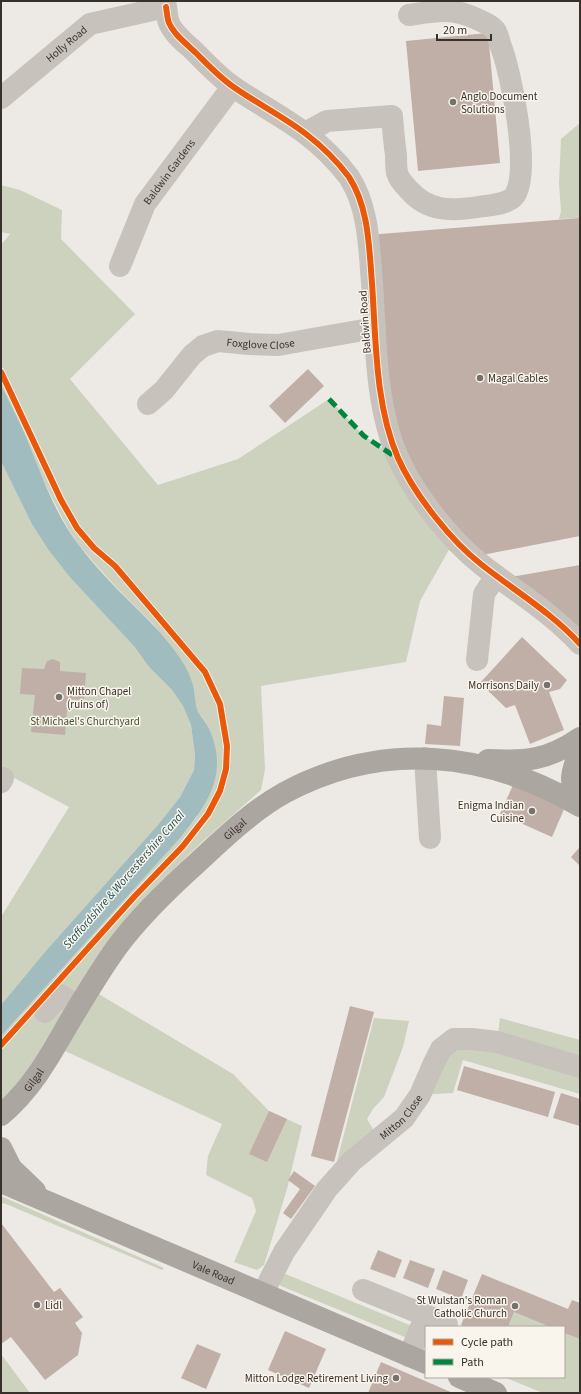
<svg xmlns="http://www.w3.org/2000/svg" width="581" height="1394" font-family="'Source Sans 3',sans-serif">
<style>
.green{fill:#cdd2bf}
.water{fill:#a1bcbe}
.building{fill:#bfafa7}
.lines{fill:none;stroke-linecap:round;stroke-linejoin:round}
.minor{stroke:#c7c2bc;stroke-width:22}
.major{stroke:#aca6a1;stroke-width:22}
.quiet{stroke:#00873e;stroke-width:5;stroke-dasharray:10 5;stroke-linecap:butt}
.cycleway-casing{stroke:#f9f4ec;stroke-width:8}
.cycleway{stroke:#e8590c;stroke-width:6}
.poi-dot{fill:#77716c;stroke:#f9f4ec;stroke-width:1.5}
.labels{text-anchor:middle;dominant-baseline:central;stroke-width:3;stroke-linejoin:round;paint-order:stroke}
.street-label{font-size:11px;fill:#38302b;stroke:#f9f4ec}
.poi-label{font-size:11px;fill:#38302b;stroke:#f9f4ec;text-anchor:start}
.park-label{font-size:11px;fill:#455430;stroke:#f9f4ec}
.water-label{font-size:12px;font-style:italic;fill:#235056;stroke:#f9f4ec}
</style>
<rect width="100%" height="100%" fill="#ede9e4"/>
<!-- green -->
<g class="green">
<path d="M 580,123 L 580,218 L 559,219 L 561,211 L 559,183 L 561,139 Z"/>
<path d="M 1,185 L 20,190 L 62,210 L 61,239 L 135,314 L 70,379 L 158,485 L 238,459 L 329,399 L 364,436 L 399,459 L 450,548 L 420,601 L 406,662 L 261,686 L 265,769 L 261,790 L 202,842 L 156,886 L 119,927 L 69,1002 L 32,1064 L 1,1105 L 1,1036 L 181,837 L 197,817 L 206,723 L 199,715 L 195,705 L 194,688 L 176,654 L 153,624 L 117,588 L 97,566 L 78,544 L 67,527 L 42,478 L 27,439 L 1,385 L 1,245 L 10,234 L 1,232 Z"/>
<path d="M 1,422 L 150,668 L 172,690 L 183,706 L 191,725 L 195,755 L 194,770 L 180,797 L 157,826 L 44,953 L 1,1005 L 1,917 L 69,807 L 1,771 Z"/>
<path d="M 97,993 L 233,1074 L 269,1111 L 302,1126 L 287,1189 L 264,1265 L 257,1270 L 234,1262 L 256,1211 L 252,1198 L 206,1175 L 208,1156 L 222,1124 L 63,1050 Z"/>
<path d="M 374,1018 L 409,1021 L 403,1047 L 384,1097 L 373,1109 L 367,1119 L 379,1139 L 336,1165 Z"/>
<path d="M 500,1018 L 580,1040 L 580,1094 L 463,1060 L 453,1093 L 420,1095 L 441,1049 L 497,1042 Z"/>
<path d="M 1,1196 L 164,1268 L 162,1270 L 6,1204 L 1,1203 Z"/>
<path d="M 283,1273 L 412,1326 L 407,1338 L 281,1286 L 279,1284 Z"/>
<path d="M 514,1312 L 550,1327 L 508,1327 Z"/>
<path d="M 564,1333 L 580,1339 L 580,1393 L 543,1393 L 504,1377 L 564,1377 Z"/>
<path d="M 1,1354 L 30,1393 L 1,1393 Z"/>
</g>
<!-- water -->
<path class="water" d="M 1,385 C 10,403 19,421 27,439 C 39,469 50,500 67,528 C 81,550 99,570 117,589 C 141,613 167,636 185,666 C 189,673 192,681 194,689 C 195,697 195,704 198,712 C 200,716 203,719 205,722 C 208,726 210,731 212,736 C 227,777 206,806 181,837 L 1,1036 L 1,1005 L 44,953 L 157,826 L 180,797 L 194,770 L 195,755 L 191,725 L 183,706 L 172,690 L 150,668 L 134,646 L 69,576 L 48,549 L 32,524 L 1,461 Z"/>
<!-- building -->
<g class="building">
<path d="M 488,33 L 500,163 L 418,171 L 406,41 Z"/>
<path d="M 580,218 L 580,536 L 472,557 L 399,459 L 368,235 Z"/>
<path d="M 308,369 L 324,386 L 285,423 L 269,406 Z"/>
<path d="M 580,565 L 580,628 L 570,632 L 500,579 Z"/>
<path d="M 522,637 L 567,680 L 560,689 L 549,692 L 564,730 L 530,744 L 515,705 L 506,708 L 480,683 Z"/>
<path d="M 53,659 L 60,662 L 60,671 L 86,673 L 84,700 L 68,699 L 65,735 L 31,732 L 35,695 L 20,694 L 22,668 L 44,669 L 47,661 Z"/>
<path d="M 444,696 L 464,698 L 460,746 L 425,744 L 427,724 L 441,726 Z"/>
<path d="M 513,785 L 565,807 L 552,837 L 500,814 Z"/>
<path d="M 580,847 L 580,866 L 571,857 Z"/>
<path d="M 350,1006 L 374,1012 L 334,1162 L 311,1156 Z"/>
<path d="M 464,1066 L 555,1092 L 548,1117 L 457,1090 Z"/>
<path d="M 561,1093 L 580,1099 L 580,1126 L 553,1118 Z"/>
<path d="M 269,1111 L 287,1119 L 267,1162 L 249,1154 Z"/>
<path d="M 294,1171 L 315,1186 L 291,1219 L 283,1213 L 300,1189 L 288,1180 Z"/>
<path d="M 1,1223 L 54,1292 L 60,1288 L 83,1317 L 75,1323 L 82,1333 L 78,1355 L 45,1380 L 11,1337 L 1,1344 Z"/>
<path d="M 378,1250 L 402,1260 L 395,1278 L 370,1269 Z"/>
<path d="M 410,1260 L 435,1269 L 428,1288 L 403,1278 Z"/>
<path d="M 443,1270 L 468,1280 L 461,1299 L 436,1289 Z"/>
<path d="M 482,1274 L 568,1309 L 572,1300 L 580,1303 L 580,1339 L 564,1333 L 564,1327 L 550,1327 L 514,1312 L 508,1327 L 466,1327 L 461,1325 Z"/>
<path d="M 285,1331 L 326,1349 L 309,1388 L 268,1370 Z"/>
<path d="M 197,1344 L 221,1354 L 206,1389 L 181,1378 Z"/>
<path d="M 381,1362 L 453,1393 L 368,1393 Z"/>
</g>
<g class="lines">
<!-- minor -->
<g class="minor">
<path d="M 166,7 C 167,12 167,18 169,23 C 174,35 187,44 196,53 C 208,65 221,79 235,88 C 258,104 284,117 306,134 C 323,147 337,161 349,177 C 369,208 369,247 372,283 C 376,340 375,405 398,458 C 414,494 451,541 482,565 C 515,591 552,613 580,644"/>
<path id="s1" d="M 1,98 L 90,24 L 166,7"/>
<path d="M 305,133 L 327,121 L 392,116 C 393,129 394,142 396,155 C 396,160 396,167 397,173 C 399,179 404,185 409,190 C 428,212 452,211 478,207 C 489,205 508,205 515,195 C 531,170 511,71 500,44 C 499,39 497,33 495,30 C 490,24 483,22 477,19 C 451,7 436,11 409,15"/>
<path id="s2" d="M 120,266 L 145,204 L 232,87"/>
<path id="s3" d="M 148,404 L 164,390 L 192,355 L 203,346 L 218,341 L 249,344 L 278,345 L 375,328"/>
<path d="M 477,660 L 484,594 L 496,576"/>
<path d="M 425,758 L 430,838"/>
<path d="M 1,782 L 3,778"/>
<path d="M 45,1012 L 60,995 L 78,1007"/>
<path d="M 363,1290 L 447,1324"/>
<path id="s4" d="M 263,1293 L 284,1252 L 327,1189 L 352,1161 L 404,1118 L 420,1095 L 433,1065 L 441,1049 L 454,1039 L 472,1039 L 497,1042 L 580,1067"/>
<path d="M 409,1356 L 426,1315"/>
</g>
<!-- major -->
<g class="major">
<path d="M 580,751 C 572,770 567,783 580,802"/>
<path d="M 488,760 C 526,762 548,760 580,738"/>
<path id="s5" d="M 1,1115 C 31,1090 48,1059 67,1026 C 83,999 99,972 117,947 C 140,916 168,889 197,863 C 224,838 252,811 284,793 C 382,740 486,751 580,806"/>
<path d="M 1,1148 L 11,1168 L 35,1191"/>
<path id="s6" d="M 1,1182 L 426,1363"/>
<path d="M 459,1377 L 496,1393"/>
</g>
<!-- quiet -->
<path class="quiet" d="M 329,399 L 364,436 L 397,458"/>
<defs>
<g id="cycleway">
<path d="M 166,7 C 167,12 167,18 169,23 C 174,35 187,44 196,53 C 208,65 221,79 235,88 C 258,104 284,117 306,134 C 323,147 337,161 349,177 C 369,208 369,247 372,283 C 376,340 375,405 398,458 C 414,494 451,541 482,565 C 515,591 552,613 580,644"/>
<path d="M 1,372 L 61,500 L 77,528 L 94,548 L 115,566 L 205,672 L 220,704 L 227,746 L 226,769 L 220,791 L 208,814 L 183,846 L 134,897 L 1,1045"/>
</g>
</defs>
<!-- cycleway casing -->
<use href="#cycleway" class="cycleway-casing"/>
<!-- cycleway -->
<use href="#cycleway" class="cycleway"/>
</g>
<!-- markers -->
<g class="poi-dot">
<circle cx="453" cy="102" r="4"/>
<circle cx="480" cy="378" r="4"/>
<circle cx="547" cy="685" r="4"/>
<circle cx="59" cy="697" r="4"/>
<circle cx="532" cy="811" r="4"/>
<circle cx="37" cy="1305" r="4"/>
<circle cx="515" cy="1306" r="4"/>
<circle cx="396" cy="1378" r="4"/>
</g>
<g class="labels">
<!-- street labels -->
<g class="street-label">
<text stroke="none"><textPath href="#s1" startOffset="85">Holly Road</textPath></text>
<text stroke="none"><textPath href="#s2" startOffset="107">Baldwin Gardens</textPath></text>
<text transform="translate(365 322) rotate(-94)">Baldwin Road</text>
<text stroke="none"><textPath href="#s3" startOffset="139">Foxglove Close</textPath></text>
<text stroke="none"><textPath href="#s5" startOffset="372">Gilgal</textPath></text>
<text stroke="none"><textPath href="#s5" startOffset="48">Gilgal</textPath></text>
<text stroke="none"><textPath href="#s4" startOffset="226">Mitton Close</textPath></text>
<text stroke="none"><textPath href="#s6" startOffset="231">Vale Road</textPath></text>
</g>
<!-- poi labels -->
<g class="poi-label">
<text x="461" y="96">Anglo Document<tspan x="461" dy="13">Solutions</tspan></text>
<text x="488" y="378">Magal Cables</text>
<text x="539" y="685" text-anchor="end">Morrisons Daily</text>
<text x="67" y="691">Mitton Chapel<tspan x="67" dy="13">(ruins of)</tspan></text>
<text x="524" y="805" text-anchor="end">Enigma Indian<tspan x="524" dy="13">Cuisine</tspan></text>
<text x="507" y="1300" text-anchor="end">St Wulstan's Roman<tspan x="507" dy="13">Catholic Church</tspan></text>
<text x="45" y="1305">Lidl</text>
<text x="388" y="1378" text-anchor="end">Mitton Lodge Retirement Living</text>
</g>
<!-- park labels -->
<g class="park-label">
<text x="85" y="721">St Michael's Churchyard</text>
</g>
<!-- water labels -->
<g class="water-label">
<text transform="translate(124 880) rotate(-49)">Staffordshire &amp; Worcestershire Canal</text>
</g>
</g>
<!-- border -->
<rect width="581" height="1394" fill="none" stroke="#38302b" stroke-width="4"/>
<!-- legend -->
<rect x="425" y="1326" width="140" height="52" fill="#f9f4ec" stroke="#aca69f"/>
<rect x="433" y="1339" width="20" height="6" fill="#e8590c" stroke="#aca69f"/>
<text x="461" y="1346" font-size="12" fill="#38302b">Cycle path</text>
<rect x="433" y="1359" width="20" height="6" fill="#00873e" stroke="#aca69f"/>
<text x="461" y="1366" font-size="12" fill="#38302b">Path</text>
<!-- scale -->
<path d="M437 34v6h54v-6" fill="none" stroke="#38302b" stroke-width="2"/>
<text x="443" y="34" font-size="12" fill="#38302b" stroke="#f9f4ec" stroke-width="3" paint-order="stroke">20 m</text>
</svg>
